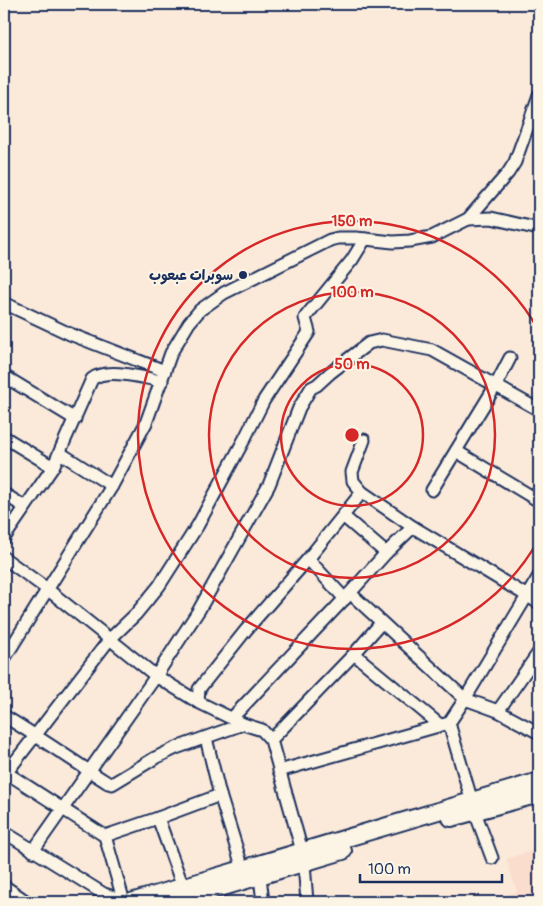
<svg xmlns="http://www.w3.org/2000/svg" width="543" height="906" font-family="Pangolin,'Playpen Sans Arabic',sans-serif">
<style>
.built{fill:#faddcd}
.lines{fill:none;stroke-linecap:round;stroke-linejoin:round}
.minor-casing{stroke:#1b2f5e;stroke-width:15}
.secondary-casing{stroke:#1b2f5e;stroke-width:20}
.minor{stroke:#fcf5e5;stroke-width:11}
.secondary{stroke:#fcf5e5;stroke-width:16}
.ring{fill:none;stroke:#d62828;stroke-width:2.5}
.poi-dot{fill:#1b2f5e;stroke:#fcf5e5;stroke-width:2}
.labels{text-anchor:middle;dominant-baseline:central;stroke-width:4;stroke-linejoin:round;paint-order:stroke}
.poi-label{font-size:14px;font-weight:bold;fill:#1b2f5e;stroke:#fcf5e5;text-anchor:end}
.centre{fill:#d62828;stroke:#fcf5e5;stroke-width:2.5}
.ring-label{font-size:15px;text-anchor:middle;font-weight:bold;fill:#d62828;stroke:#fcf5e5;stroke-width:4;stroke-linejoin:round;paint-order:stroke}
</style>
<rect width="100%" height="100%" fill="#fbeada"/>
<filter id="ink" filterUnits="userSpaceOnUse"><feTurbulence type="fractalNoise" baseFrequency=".02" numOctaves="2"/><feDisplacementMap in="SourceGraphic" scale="10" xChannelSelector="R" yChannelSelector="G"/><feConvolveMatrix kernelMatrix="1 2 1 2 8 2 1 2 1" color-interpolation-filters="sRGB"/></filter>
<g filter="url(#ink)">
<!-- built -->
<path class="built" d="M 539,848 L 539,902 L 483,902 L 517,892 L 506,859 Z"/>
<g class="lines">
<defs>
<g id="minor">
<path d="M 468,219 L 491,218 L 539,229"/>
<path d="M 4,303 L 70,334 L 165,371"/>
<path d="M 4,376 L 75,419"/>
<path d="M 4,437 L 53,467"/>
<path d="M 364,440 L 352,472 L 353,481 L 362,492 L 413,527 L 539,603"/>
<path d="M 456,451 L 539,501"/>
<path d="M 60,453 L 112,486"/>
<path d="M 432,490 L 496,385 L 510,358"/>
<path d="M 4,494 L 25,507"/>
<path d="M 343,516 L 386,553"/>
<path d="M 4,538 L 53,467 L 92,379 C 107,367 144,378 162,381"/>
<path d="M 4,558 L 47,589 L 156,676 L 198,702 L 243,724 L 262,730 L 271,740 L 302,851 L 304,863 L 307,902"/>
<path d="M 308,559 L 345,599"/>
<path d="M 350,593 L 465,699 L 498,711 L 539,733"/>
<path d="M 354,654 L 440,725"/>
<path d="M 4,659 L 112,486 L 146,423 L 171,353 L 189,323 L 200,310 L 224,293 L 330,240 L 338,238 L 356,238 L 393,242 L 410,241 L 432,237 L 468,219 L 508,173 L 515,162 L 539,95"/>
<path d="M 198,702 L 199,689 L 246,630 L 308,559 L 362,492"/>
<path d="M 498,711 L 539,652"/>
<path d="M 4,716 C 39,737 73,761 108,783 L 112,784 L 155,758 L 176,748 L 243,724"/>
<path d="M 232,718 L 350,593 L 386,553 L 413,527"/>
<path d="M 449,723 L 475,812 L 492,858"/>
<path d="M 206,738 L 220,795 L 243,869"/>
<path d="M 271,740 L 354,654 L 381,623"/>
<path d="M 4,771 L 105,836 L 124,902"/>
<path d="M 279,771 L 449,723 L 465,699 L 539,576"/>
<path d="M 4,776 L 109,640 L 136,614 L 159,586 L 198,525 L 245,438 L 264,400 L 309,332 L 305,318 L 307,315 L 352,260 L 365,239"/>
<path d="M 158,818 L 183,887"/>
<path d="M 4,832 L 104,894 L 123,900"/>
<path d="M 105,836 L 158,818 L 220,795"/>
<path d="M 33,851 L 156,676 L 199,610 L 269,485 L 299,408 L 311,388 L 317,385 L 330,373 L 369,343 L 382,340 L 432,350 L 539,410"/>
<path d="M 260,877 L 263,902"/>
<path d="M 4,886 L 27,902"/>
</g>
<g id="secondary">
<path d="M 451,818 L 539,794"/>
<path d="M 131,902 L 539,781"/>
<path d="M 173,902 L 343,851"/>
</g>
</defs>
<!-- minor casing -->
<use href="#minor" class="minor-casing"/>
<!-- secondary casing -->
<use href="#secondary" class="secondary-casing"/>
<!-- minor -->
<use href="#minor" class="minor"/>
<!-- secondary -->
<use href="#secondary" class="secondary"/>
</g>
</g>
<!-- distance rings -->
<g class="ring">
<circle cx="352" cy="435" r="71"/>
<circle cx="352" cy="435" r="143"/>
<path d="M539 539A214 214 0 1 1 539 331"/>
</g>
<!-- markers -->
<circle class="poi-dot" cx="243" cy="275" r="5"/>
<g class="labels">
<!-- poi labels -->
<g class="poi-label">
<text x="233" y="275">سوبرات عبعوب</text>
</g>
</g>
<circle cx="352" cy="435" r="8" class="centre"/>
<g class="ring-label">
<text x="352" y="226">150 m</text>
<text x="352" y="297">100 m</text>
<text x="352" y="369">50 m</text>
</g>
<!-- margin -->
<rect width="543" height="906" fill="none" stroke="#fcf5e5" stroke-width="20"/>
<rect x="10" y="10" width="523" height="886" fill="none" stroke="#1b2f5e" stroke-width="2" filter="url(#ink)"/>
<!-- scale -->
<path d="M360 874v8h142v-8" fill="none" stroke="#1b2f5e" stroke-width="2.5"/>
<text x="368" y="874" font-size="15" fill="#1b2f5e" stroke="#fcf5e5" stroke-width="4" paint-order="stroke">100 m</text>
</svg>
